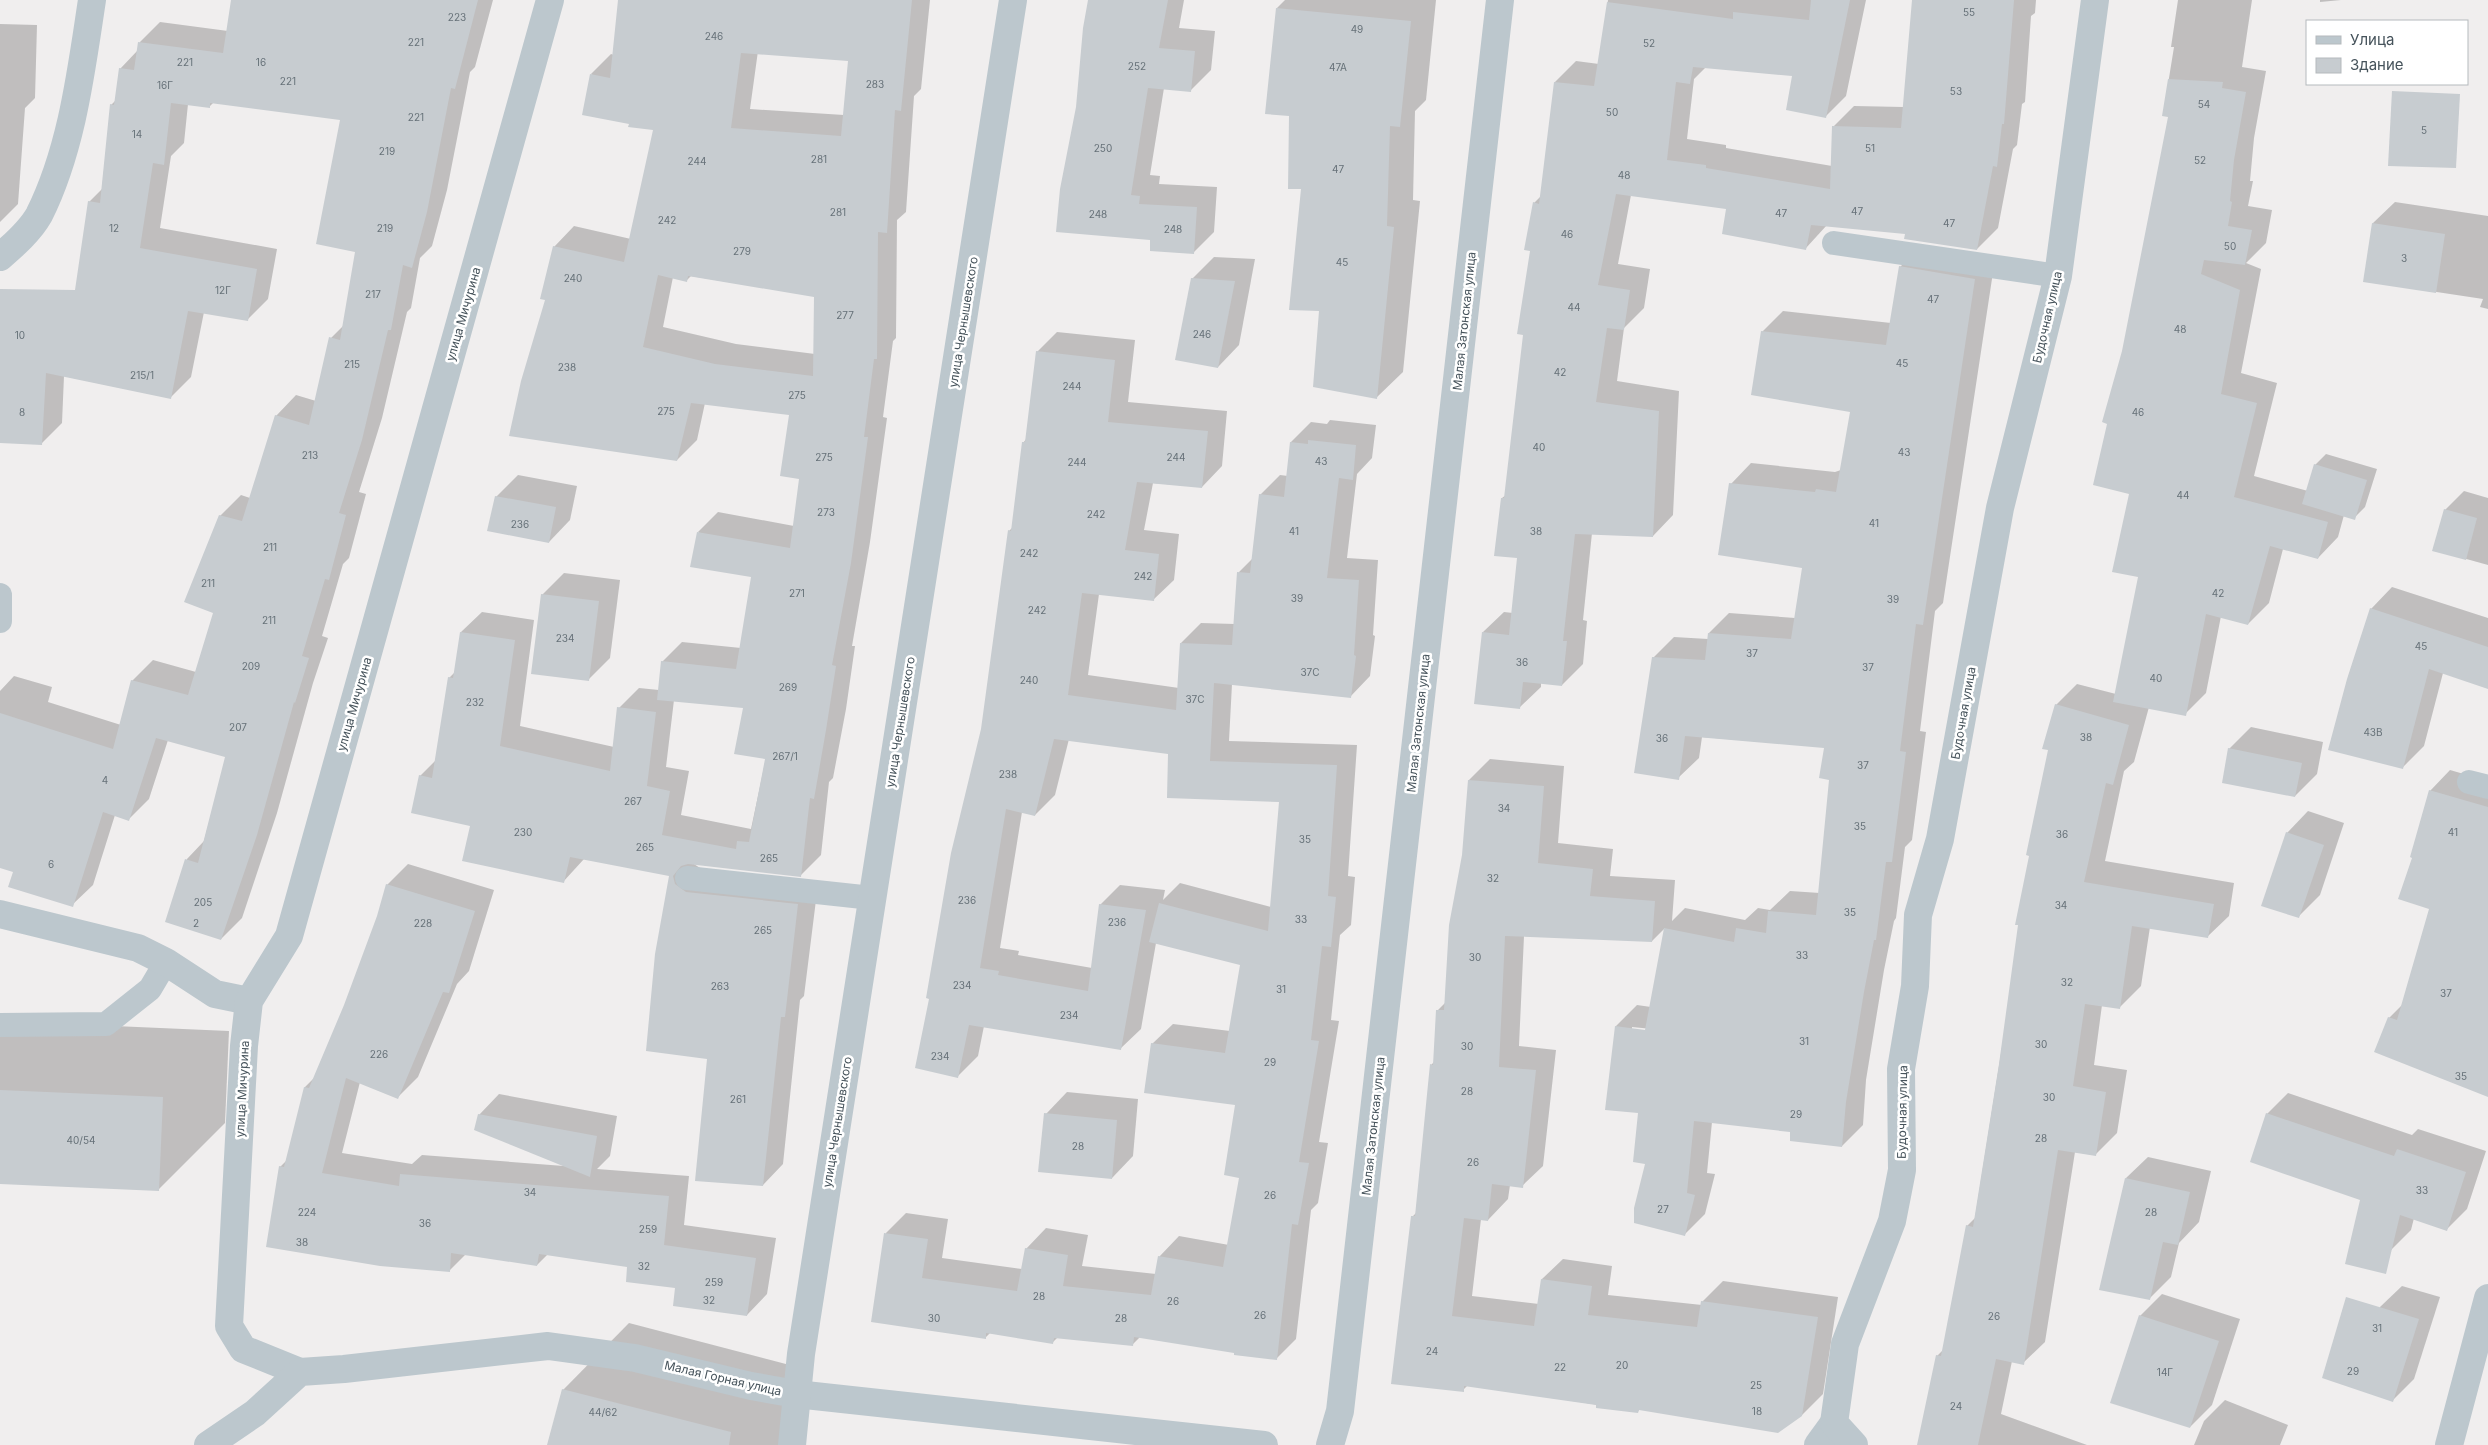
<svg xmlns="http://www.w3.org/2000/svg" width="2488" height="1445" font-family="Inter,sans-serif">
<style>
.shadow{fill:#0003;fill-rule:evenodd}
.building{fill:#c7ccd0;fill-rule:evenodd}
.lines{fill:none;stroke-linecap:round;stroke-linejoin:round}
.lane{stroke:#bcc7cd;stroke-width:24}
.street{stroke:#bcc7cd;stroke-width:28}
.labels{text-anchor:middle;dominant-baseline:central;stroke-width:5;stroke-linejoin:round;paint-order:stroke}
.number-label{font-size:10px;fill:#667178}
.street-label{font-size:12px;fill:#46535b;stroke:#fff}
</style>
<rect width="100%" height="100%" fill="#f0eeee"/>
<!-- shadow -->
<g class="shadow">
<path d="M 232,0 L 493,0 L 475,67 L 470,72 L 447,190 L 432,246 L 420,258 L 411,308 L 407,312 L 382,418 L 359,492 L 366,494 L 349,558 L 343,564 L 322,636 L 328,638 L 313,683 L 277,813 L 242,918 L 221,939 L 167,921 L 187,859 L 204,841 L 227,756 L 168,740 L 149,799 L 129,819 L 115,815 L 93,885 L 72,905 L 15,871 L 0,867 L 0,691 L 14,676 L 52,687 L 48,702 L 121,725 L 132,681 L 153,660 L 196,672 L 214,612 L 220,516 L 241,495 L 250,498 L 276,416 L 296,395 L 316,401 L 331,338 L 344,325 L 357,251 L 342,119 L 214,102 L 209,107 L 188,104 L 184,143 L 171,156 L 160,228 L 277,249 L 268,299 L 247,320 L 204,312 L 191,377 L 170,398 L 64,376 L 62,423 L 41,444 L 0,442 L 0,317 L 117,288 L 89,202 L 102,189 L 111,105 L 116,100 L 120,69 L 138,50 L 140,42 L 160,22 L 228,31 Z"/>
<path d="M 620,0 L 765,0 L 750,109 L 844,115 L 849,60 L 844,0 L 930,0 L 921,89 L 914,96 L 906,212 L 897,220 L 896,338 L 893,341 L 883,417 L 887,418 L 870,542 L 852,646 L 855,646 L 846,709 L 833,778 L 829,782 L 821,855 L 801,875 L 694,864 L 706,872 L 818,884 L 804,996 L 800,1000 L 783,1164 L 763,1185 L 708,1058 L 671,875 L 584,859 L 563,882 L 472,825 L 420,776 L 437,759 L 449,678 L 456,671 L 461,632 L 482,612 L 534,620 L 520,726 L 614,747 L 619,708 L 639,688 L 659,690 L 662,662 L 682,642 L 741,648 L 752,576 L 698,532 L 718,512 L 794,526 L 800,478 L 790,414 L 705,403 L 697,440 L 677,460 L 546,299 L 554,247 L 574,226 L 631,239 L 654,129 L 630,123 L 591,74 L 611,54 L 614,55 ZM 691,276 L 815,296 L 815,354 L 736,344 L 663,327 L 673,277 L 687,280 ZM 674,700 L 744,707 L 766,758 L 751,829 L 681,815 L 689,771 L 666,767 Z"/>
<path d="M 1090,0 L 1184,0 L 1179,28 L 1215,31 L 1211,70 L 1190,91 L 1164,88 L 1150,175 L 1160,176 L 1159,184 L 1217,187 L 1214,232 L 1194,252 L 1152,239 L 1077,107 Z"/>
<path d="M 1285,0 L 1436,0 L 1426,100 L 1415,111 L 1413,200 L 1420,201 L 1403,372 L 1376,398 L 1321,310 L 1291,115 L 1277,8 Z"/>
<path d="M 1608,0 L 1866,0 L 1846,96 L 1826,116 L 1794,75 L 1706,67 L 1694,79 L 1687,139 L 1726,145 L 1726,148 L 1832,166 L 1833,127 L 1854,106 L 1904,107 L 1913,0 L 2036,0 L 2035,13 L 2031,16 L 2025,102 L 2022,104 L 2017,145 L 2013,149 L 1998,228 L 1977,249 L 1906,233 L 1827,225 L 1806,248 L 1727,208 L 1631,195 L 1618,264 L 1650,269 L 1644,308 L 1624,328 L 1617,381 L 1679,391 L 1673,515 L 1653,536 L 1592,533 L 1583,620 L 1587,621 L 1583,664 L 1562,685 L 1541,683 L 1541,687 L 1520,707 L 1483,632 L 1504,612 L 1513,613 L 1518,557 L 1502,498 L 1506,495 L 1525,334 L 1534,203 L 1541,196 L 1555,82 L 1576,61 L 1599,64 Z"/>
<path d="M 2178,0 L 2252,0 L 2242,67 L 2266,71 L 2254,138 L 2250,181 L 2253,181 L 2248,206 L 2272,210 L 2266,243 L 2246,263 L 2261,269 L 2241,373 L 2277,383 L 2254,476 L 2308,491 L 2315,465 L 2326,454 L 2377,469 L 2365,507 L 2354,518 L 2344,515 L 2338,537 L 2318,558 L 2283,549 L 2269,603 L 2248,624 L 2221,616 L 2206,693 L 2185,714 L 2149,707 L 2134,762 L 2124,771 L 2105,861 L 2234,883 L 2229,916 L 2207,937 L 2150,927 L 2141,986 L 2119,1008 L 2102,1005 L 2094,1065 L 2127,1070 L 2117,1133 L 2095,1155 L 2075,1152 L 2045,1342 L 2023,1363 L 2012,1361 L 2001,1414 L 2087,1445 L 1919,1445 L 1937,1356 L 1943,1350 L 1967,1226 L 1975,1218 L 2056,705 L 2077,684 L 2116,694 L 2139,576 L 2130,493 L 2123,351 L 2169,116 L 2163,115 L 2174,47 L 2171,47 Z"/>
<path d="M 2320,0 L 2341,0 L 2320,2 Z"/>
<path d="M 0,24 L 37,25 L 35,98 L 25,108 L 18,204 L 0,222 Z"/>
<path d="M 2395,202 L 2488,216 L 2488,309 L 2480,307 L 2483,299 L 2364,281 L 2373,223 Z"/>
<path d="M 1921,246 L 1995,259 L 1943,603 L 1935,611 L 1920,731 L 1926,732 L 1912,840 L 1905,847 L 1896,918 L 1894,921 L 1884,970 L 1866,1080 L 1863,1125 L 1842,1146 L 1792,1130 L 1712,1122 L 1707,1173 L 1715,1174 L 1705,1214 L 1685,1234 L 1647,1162 L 1640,1112 L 1606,1109 L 1616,1026 L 1637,1005 L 1651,1007 L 1665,928 L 1652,941 L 1524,936 L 1519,1046 L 1556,1050 L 1543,1166 L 1522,1186 L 1510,1185 L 1508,1199 L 1488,1220 L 1481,1219 L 1472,1296 L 1539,1304 L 1542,1279 L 1563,1259 L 1612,1266 L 1608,1295 L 1702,1305 L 1702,1302 L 1723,1281 L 1838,1297 L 1823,1394 L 1802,1415 L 1640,1409 L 1638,1411 L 1468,1385 L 1463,1390 L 1413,1216 L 1416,1213 L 1431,1065 L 1434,1062 L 1438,1010 L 1446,1002 L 1463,856 L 1469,780 L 1490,759 L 1564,766 L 1558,843 L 1613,849 L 1610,876 L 1675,880 L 1672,921 L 1685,908 L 1745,920 L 1758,908 L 1770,910 L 1790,891 L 1820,893 L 1831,779 L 1825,747 L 1702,737 L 1699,758 L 1678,778 L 1653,658 L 1674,637 L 1708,639 L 1709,633 L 1729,613 L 1795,618 L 1803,567 L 1731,484 L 1751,463 L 1835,472 L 1841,470 L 1851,411 L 1762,332 L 1783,311 L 1891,323 L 1900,267 ZM 1632,1027 L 1652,1029 L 1651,1032 L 1632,1029 Z"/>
<path d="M 1214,257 L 1255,259 L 1239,345 L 1218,367 L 1192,279 Z"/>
<path d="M 1057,332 L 1135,340 L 1128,402 L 1227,411 L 1222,466 L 1202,487 L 1153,483 L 1144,530 L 1179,534 L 1174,580 L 1153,600 L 1099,594 L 1088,675 L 1179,688 L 1181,643 L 1201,623 L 1235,624 L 1239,572 L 1253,558 L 1260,495 L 1280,475 L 1288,476 L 1291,442 L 1311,422 L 1327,424 L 1330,420 L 1376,425 L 1372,458 L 1357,474 L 1347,558 L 1378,560 L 1373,635 L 1375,636 L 1370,676 L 1350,697 L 1232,684 L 1229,741 L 1357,745 L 1348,876 L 1355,877 L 1351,925 L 1340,935 L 1331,1020 L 1339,1021 L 1319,1142 L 1328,1143 L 1318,1203 L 1311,1210 L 1296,1339 L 1276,1359 L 1140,1337 L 1133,1344 L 1058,1337 L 1053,1342 L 990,1333 L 985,1338 L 873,1321 L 886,1233 L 906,1213 L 948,1219 L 942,1258 L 1022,1269 L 1026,1249 L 1046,1228 L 1088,1235 L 1082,1266 L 1156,1274 L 1159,1257 L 1179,1236 L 1229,1245 L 1241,1177 L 1237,1104 L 1152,1044 L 1173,1024 L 1230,1031 L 1241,964 L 1156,943 L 1141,1029 L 1120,1049 L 984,1026 L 978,1056 L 958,1076 L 982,729 L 1009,531 L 1013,527 L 1023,443 L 1027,438 L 1037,352 ZM 1069,739 L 1169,752 L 1280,801 L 1271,907 L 1180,883 L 1163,900 L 1165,890 L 1120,885 L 1100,905 L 1092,968 L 1018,955 L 1019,951 L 1000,948 L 1022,812 L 1035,815 L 1055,795 Z"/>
<path d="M 518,475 L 577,486 L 570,520 L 549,542 L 496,497 Z"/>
<path d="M 2464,491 L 2488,498 L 2488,565 L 2434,550 L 2445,510 Z"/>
<path d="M 564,573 L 620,580 L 610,658 L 588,680 L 542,595 Z"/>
<path d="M 2392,587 L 2488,618 L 2488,666 L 2443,673 L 2424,746 L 2402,768 L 2371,609 Z"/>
<path d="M 2251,727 L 2323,742 L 2317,774 L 2295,796 L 2229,749 Z"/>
<path d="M 2450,770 L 2488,781 L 2488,1096 L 2389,1018 L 2403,1004 L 2431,909 L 2414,857 L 2430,791 Z"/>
<path d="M 2308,811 L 2344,823 L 2320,895 L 2298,917 L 2287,833 Z"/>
<path d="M 408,864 L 494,890 L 469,971 L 457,984 L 418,1077 L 398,1097 L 360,1082 L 342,1153 L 412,1164 L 422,1155 L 564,1166 L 479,1115 L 499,1094 L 617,1116 L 610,1156 L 597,1169 L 689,1176 L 684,1225 L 776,1238 L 767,1294 L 747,1315 L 629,1266 L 548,1254 L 537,1265 L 466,1254 L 449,1271 L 280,1167 L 287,1160 L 305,1087 L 314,1078 L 345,1005 L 378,916 L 387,885 Z"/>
<path d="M 0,1021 L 229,1031 L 225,1123 L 159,1189 L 0,1182 Z"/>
<path d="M 1067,1092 L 1138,1099 L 1133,1156 L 1112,1178 L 1046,1114 Z"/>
<path d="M 2288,1093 L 2412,1135 L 2418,1129 L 2486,1151 L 2467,1209 L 2447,1229 L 2414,1218 L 2411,1230 L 2391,1250 L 2362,1199 L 2267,1114 Z"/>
<path d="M 2148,1157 L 2211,1171 L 2199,1222 L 2179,1243 L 2171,1277 L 2150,1298 L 2126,1178 Z"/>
<path d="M 2402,1286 L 2440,1297 L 2414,1379 L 2393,1400 L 2380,1307 Z"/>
<path d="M 2162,1294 L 2240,1319 L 2212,1405 L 2190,1427 L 2140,1316 Z"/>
<path d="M 629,1323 L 805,1369 L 785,1445 L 548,1445 L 563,1390 Z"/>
<path d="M 2225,1400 L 2288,1425 L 2280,1445 L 2194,1445 L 2204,1421 Z"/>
</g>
<!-- building -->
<g class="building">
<path d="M 231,0 L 478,0 L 455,89 L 451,88 L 427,212 L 412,268 L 403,265 L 391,330 L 388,330 L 362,440 L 339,513 L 346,515 L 329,580 L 325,579 L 302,656 L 309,658 L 295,703 L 294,702 L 257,835 L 221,940 L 165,922 L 185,859 L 198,863 L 225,757 L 156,738 L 129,821 L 103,812 L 73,907 L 8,887 L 13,872 L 0,868 L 0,713 L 113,749 L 131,680 L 188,695 L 213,613 L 184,602 L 219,515 L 242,521 L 275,415 L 309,425 L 329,337 L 340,340 L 355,252 L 316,244 L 340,120 L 210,103 L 210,108 L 171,103 L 164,165 L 153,163 L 140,248 L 257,269 L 248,321 L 188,311 L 171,399 L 46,373 L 42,445 L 0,443 L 0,289 L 75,290 L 88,201 L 100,203 L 110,104 L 114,105 L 119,68 L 134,70 L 138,42 L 223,53 Z"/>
<path d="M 618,0 L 912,0 L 901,111 L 895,110 L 887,233 L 878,232 L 877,359 L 874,359 L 864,437 L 868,437 L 851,563 L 832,665 L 836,666 L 826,730 L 814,799 L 810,798 L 801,877 L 688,864 L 681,866 L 673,876 L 675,884 L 686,892 L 798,904 L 785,1017 L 781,1017 L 763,1186 L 695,1181 L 707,1059 L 646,1051 L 655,954 L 669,876 L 570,857 L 564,883 L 462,861 L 470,826 L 411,813 L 419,775 L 432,778 L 448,677 L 453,678 L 460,632 L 515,640 L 500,746 L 610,771 L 617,707 L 656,712 L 647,786 L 670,791 L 662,835 L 736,849 L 737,841 L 749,842 L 765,759 L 734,754 L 743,708 L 657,700 L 661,661 L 736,669 L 751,577 L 690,567 L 697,532 L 790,548 L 799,479 L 780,476 L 789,415 L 691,403 L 677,461 L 509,436 L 521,381 L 545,300 L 540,299 L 553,246 L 624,262 L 653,130 L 628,127 L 629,124 L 582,115 L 590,74 L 610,78 ZM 741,53 L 848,61 L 841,136 L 731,128 ZM 658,275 L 687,282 L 688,276 L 814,297 L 813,376 L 715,364 L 643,347 Z"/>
<path d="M 1088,0 L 1168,0 L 1159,48 L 1195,51 L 1191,92 L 1148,88 L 1131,195 L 1140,196 L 1139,204 L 1197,207 L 1194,254 L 1150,251 L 1150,240 L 1056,232 L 1060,189 L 1076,107 L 1083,28 Z"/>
<path d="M 1811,0 L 1850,0 L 1826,118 L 1786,110 L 1792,76 L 1693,67 L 1690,84 L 1676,82 L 1667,160 L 1706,165 L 1706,168 L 1830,189 L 1832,126 L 1901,128 L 1912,0 L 2014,0 L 2004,124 L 2002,124 L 1997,167 L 1993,166 L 1977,250 L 1904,239 L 1905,234 L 1811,225 L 1806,250 L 1722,234 L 1726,209 L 1616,194 L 1598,285 L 1630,290 L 1624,330 L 1607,328 L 1596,402 L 1659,411 L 1653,537 L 1575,534 L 1563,641 L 1567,641 L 1562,686 L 1523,682 L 1520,709 L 1474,704 L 1482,632 L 1509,635 L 1517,558 L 1494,556 L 1501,498 L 1504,498 L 1523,335 L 1517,334 L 1530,251 L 1524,250 L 1533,202 L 1539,204 L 1554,82 L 1594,86 L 1607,2 L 1733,19 L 1733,12 L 1809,20 Z"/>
<path d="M 1276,8 L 1411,21 L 1400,127 L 1390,126 L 1387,226 L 1394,227 L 1377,399 L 1313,387 L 1319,311 L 1289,310 L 1301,189 L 1288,189 L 1289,116 L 1265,114 Z"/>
<path d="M 2168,79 L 2223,82 L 2222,88 L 2246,92 L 2234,160 L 2230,201 L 2232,202 L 2228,226 L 2252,230 L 2245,265 L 2204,260 L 2201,274 L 2240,290 L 2221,394 L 2257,403 L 2234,497 L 2328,522 L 2318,559 L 2270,546 L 2248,625 L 2206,614 L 2186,716 L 2113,702 L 2138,577 L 2112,572 L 2129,494 L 2093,485 L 2107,424 L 2102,422 L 2122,351 L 2168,117 L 2162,116 Z"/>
<path d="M 2392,91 L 2460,94 L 2456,168 L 2388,166 Z"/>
<path d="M 2372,223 L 2445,234 L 2436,293 L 2363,282 Z"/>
<path d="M 1899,266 L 1975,279 L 1923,625 L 1916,624 L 1900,751 L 1906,752 L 1892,862 L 1886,862 L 1876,940 L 1874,940 L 1864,992 L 1846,1102 L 1842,1147 L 1790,1141 L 1790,1132 L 1694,1121 L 1687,1193 L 1695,1195 L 1685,1236 L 1634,1223 L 1634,1208 L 1645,1164 L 1633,1162 L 1638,1113 L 1605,1110 L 1615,1026 L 1645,1030 L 1664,928 L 1734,942 L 1736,928 L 1766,933 L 1768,911 L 1816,915 L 1829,780 L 1819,778 L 1824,748 L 1685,736 L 1679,780 L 1634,773 L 1652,657 L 1705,660 L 1708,633 L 1791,639 L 1802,568 L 1718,555 L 1729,483 L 1815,492 L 1816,489 L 1836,492 L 1850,412 L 1751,395 L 1761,331 L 1886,345 Z"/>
<path d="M 1191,278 L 1235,281 L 1218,368 L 1175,360 Z"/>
<path d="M 1036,351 L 1115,360 L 1108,422 L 1208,431 L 1202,488 L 1137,482 L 1125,550 L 1159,554 L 1154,601 L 1082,593 L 1068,695 L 1176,710 L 1180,643 L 1232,645 L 1237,572 L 1250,573 L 1259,494 L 1284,497 L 1290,442 L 1308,444 L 1308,440 L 1356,445 L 1353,480 L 1339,478 L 1327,578 L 1359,580 L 1354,655 L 1356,656 L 1351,698 L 1214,683 L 1210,761 L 1337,765 L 1328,896 L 1336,897 L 1331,947 L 1322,946 L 1311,1040 L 1319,1041 L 1299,1162 L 1309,1163 L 1298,1225 L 1292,1224 L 1277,1360 L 1234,1355 L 1234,1353 L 1134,1337 L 1133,1346 L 1054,1338 L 1053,1344 L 986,1333 L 986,1339 L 871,1322 L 884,1233 L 928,1239 L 922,1278 L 1017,1291 L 1025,1248 L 1068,1255 L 1063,1286 L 1151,1295 L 1158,1256 L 1223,1267 L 1239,1178 L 1224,1175 L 1235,1105 L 1144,1093 L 1151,1043 L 1225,1053 L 1240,965 L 1149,942 L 1159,903 L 1268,931 L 1279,802 L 1167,798 L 1168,754 L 1054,739 L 1035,816 L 1006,809 L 980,968 L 999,971 L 998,975 L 1088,991 L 1099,904 L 1146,910 L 1121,1050 L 969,1025 L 958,1078 L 915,1068 L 929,999 L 926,998 L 951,853 L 981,729 L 1008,530 L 1011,531 L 1022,442 L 1025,442 Z"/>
<path d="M 2314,464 L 2367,480 L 2355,520 L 2302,504 Z"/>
<path d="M 495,496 L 556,507 L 549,543 L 487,531 Z"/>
<path d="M 2444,509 L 2477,518 L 2466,560 L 2432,551 Z"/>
<path d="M 541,594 L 599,601 L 589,681 L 531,674 Z"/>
<path d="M 2370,608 L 2488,647 L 2488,689 L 2429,669 L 2403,769 L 2328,750 L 2347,679 Z"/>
<path d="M 2055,704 L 2129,725 L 2113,785 L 2106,783 L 2084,882 L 2214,904 L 2208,938 L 2132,926 L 2120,1009 L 2085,1004 L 2073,1086 L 2106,1092 L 2096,1156 L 2058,1150 L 2024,1365 L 1996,1359 L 1978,1445 L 1917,1445 L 1936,1355 L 1941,1356 L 1966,1225 L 1973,1227 L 1999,1064 L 2018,925 L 2015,925 L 2029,856 L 2026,855 L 2048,750 L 2042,749 Z"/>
<path d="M 2228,748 L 2302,763 L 2295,797 L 2222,783 Z"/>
<path d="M 1468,780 L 1544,786 L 1538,863 L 1593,869 L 1590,896 L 1655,901 L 1652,942 L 1505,936 L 1499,1067 L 1536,1070 L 1523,1188 L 1492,1184 L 1488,1221 L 1464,1218 L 1452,1316 L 1534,1326 L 1541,1279 L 1592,1286 L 1588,1315 L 1697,1327 L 1701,1301 L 1818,1317 L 1802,1416 L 1778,1433 L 1639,1410 L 1638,1413 L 1596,1408 L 1596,1405 L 1464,1386 L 1464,1392 L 1391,1384 L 1411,1216 L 1415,1216 L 1430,1064 L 1433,1065 L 1436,1010 L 1444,1010 L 1449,925 L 1462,855 Z"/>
<path d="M 2429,790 L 2488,807 L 2488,1097 L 2374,1052 L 2388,1017 L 2397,1020 L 2429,909 L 2398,899 L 2412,858 L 2410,857 Z"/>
<path d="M 2286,832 L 2324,845 L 2299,918 L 2261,906 Z"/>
<path d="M 386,884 L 475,911 L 449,993 L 443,992 L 398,1099 L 346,1078 L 322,1173 L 399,1186 L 400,1174 L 669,1196 L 664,1245 L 756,1258 L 747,1316 L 673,1306 L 675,1288 L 626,1282 L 627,1267 L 539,1254 L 537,1266 L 451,1253 L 450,1272 L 380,1266 L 266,1247 L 279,1166 L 284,1167 L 304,1087 L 309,1088 L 344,1005 L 377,916 Z"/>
<path d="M 0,1090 L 163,1097 L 159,1191 L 0,1184 Z"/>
<path d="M 1044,1113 L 1117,1120 L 1112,1179 L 1038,1172 Z"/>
<path d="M 2266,1113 L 2394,1156 L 2397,1149 L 2466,1172 L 2447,1231 L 2400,1215 L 2386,1274 L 2345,1264 L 2360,1200 L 2250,1162 Z"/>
<path d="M 478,1114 L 597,1136 L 590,1177 L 474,1130 Z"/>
<path d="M 2125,1178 L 2190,1192 L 2178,1245 L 2163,1242 L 2150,1300 L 2099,1290 Z"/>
<path d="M 2346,1297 L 2419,1319 L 2393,1402 L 2322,1378 Z"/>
<path d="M 2139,1315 L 2219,1341 L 2190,1428 L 2110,1403 Z"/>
<path d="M 562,1389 L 731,1432 L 729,1445 L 547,1445 Z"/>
</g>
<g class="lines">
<!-- lane -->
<g class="lane">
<path d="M 1834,243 L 2058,276"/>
<path d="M 0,595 L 0,621"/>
<path d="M 2469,782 L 2488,787"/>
<path d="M 687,878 L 872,898"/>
<path d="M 0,1025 L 106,1024 L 150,989 L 166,962"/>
</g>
<!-- street -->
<g class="street">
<path d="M 0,257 C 14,245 30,231 39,215 C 72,149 81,72 92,0"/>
<path d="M 0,914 L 138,948 L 166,962 L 215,994 L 249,1001"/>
<path d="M 300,1372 L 243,1349 L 229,1326 L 244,1046 L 249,1001 L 289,936 L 550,0"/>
<path d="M 208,1445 L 255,1413 L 300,1372 L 344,1369 L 548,1346 L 635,1358 L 751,1386 L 796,1394 L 1264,1445"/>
<path d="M 792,1445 L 801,1354 L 1013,0"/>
<path d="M 1330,1445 L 1340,1411 L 1500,0"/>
<path d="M 1818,1445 L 1834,1423"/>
<path d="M 1854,1445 L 1834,1423 L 1845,1344 L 1892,1221 L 1902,1170 L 1901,1069 L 1915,986 L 1918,915 L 1940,839 L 2000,508 L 2058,276 L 2095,0"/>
<path d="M 2449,1445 L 2488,1298"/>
</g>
</g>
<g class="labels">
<!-- number labels -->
<g class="number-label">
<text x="1969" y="12">55</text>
<text x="457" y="17">223</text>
<text x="1357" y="29">49</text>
<text x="714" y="36">246</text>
<text x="416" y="42">221</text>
<text x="1649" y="43">52</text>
<text x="185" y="62">221</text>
<text x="261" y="62">16</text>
<text x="1137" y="66">252</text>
<text x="1338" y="67">47А</text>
<text x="288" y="81">221</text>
<text x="875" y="84">283</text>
<text x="165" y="85">16Г</text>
<text x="1956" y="91">53</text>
<text x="2204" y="104">54</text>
<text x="1612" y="112">50</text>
<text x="416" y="117">221</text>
<text x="2424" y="130">5</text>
<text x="137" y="134">14</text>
<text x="1103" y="148">250</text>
<text x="1870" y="148">51</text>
<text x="387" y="151">219</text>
<text x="819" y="159">281</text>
<text x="2200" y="160">52</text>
<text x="697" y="161">244</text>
<text x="1338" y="169">47</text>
<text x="1624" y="175">48</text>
<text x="1857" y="211">47</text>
<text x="838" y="212">281</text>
<text x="1781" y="213">47</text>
<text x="1098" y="214">248</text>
<text x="667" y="220">242</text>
<text x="1949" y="223">47</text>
<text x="114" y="228">12</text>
<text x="385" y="228">219</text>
<text x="1173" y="229">248</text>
<text x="1567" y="234">46</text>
<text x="2230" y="246">50</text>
<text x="742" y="251">279</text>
<text x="2404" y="258">3</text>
<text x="1342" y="262">45</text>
<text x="573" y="278">240</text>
<text x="223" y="290">12Г</text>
<text x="373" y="294">217</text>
<text x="1933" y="299">47</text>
<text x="1574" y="307">44</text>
<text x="845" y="315">277</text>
<text x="2180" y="329">48</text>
<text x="1202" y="334">246</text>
<text x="20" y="335">10</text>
<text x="1902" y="363">45</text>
<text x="352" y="364">215</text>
<text x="567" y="367">238</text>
<text x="1560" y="372">42</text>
<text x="142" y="375">215/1</text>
<text x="1072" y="386">244</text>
<text x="797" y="395">275</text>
<text x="666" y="411">275</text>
<text x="22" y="412">8</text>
<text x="2138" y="412">46</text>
<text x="1539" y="447">40</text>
<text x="1904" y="452">43</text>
<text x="310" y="455">213</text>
<text x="824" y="457">275</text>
<text x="1176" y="457">244</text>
<text x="1321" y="461">43</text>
<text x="1077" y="462">244</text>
<text x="2183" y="495">44</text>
<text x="826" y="512">273</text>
<text x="1096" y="514">242</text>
<text x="1874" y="523">41</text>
<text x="520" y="524">236</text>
<text x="1294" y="531">41</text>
<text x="1536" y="531">38</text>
<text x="270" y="547">211</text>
<text x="1029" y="553">242</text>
<text x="1143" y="576">242</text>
<text x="208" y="583">211</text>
<text x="797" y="593">271</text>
<text x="2218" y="593">42</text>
<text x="1297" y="598">39</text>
<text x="1893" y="599">39</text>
<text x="1037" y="610">242</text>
<text x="269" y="620">211</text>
<text x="565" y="638">234</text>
<text x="2421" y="646">45</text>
<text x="1752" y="653">37</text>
<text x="1522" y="662">36</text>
<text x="251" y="666">209</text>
<text x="1868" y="667">37</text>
<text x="1310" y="672">37С</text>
<text x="2156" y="678">40</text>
<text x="1029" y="680">240</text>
<text x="788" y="687">269</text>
<text x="1195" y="699">37С</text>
<text x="475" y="702">232</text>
<text x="238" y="727">207</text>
<text x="2373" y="732">43В</text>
<text x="2086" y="737">38</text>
<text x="1662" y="738">36</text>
<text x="785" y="756">267/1</text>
<text x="1863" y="765">37</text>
<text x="1008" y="774">238</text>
<text x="105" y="780">4</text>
<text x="633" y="801">267</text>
<text x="1504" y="808">34</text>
<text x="1860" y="826">35</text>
<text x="523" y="832">230</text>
<text x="2453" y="832">41</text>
<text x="2062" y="834">36</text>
<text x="1305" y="839">35</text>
<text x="645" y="847">265</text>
<text x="769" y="858">265</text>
<text x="51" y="864">6</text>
<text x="1493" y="878">32</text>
<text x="967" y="900">236</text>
<text x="203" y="902">205</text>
<text x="2061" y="905">34</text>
<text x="1850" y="912">35</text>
<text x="1301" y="919">33</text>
<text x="1117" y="922">236</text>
<text x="196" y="923">2</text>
<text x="423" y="923">228</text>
<text x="763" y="930">265</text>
<text x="1802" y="955">33</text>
<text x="1475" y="957">30</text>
<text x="2067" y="982">32</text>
<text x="962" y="985">234</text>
<text x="720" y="986">263</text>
<text x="1281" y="989">31</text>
<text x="2446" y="993">37</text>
<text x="1069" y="1015">234</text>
<text x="1804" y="1041">31</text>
<text x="2041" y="1044">30</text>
<text x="1467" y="1046">30</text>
<text x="379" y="1054">226</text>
<text x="940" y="1056">234</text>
<text x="1270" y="1062">29</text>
<text x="2461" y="1076">35</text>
<text x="1467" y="1091">28</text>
<text x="2049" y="1097">30</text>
<text x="738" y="1099">261</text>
<text x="1796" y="1114">29</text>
<text x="2041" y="1138">28</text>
<text x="81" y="1140">40/54</text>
<text x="1078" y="1146">28</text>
<text x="1473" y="1162">26</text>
<text x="2422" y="1190">33</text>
<text x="530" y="1192">34</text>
<text x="1270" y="1195">26</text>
<text x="1663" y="1209">27</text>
<text x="307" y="1212">224</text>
<text x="2151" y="1212">28</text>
<text x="425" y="1223">36</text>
<text x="648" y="1229">259</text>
<text x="302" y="1242">38</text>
<text x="644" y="1266">32</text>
<text x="714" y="1282">259</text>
<text x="1039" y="1296">28</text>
<text x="709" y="1300">32</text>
<text x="1173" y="1301">26</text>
<text x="1260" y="1315">26</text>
<text x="1994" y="1316">26</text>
<text x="934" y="1318">30</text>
<text x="1121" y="1318">28</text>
<text x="2377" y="1328">31</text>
<text x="1432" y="1351">24</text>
<text x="1622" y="1365">20</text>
<text x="1560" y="1367">22</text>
<text x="2353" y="1371">29</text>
<text x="2165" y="1372">14Г</text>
<text x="1756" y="1385">25</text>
<text x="1956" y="1406">24</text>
<text x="1757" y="1411">18</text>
<text x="603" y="1412">44/62</text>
</g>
<!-- street labels -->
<g class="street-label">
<text transform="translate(463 314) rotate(-74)">улица Мичурина</text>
<text transform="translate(2047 317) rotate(-77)">Будочная улица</text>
<text transform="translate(1464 321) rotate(-84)">Малая Затонская улица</text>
<text transform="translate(963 322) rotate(-81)">улица Чернышевского</text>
<text transform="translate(354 704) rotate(-74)">улица Мичурина</text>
<text transform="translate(1963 713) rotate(-80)">Будочная улица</text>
<text transform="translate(900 722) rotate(-81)">улица Чернышевского</text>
<text transform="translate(1418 723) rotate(-84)">Малая Затонская улица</text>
<text transform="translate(242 1089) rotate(-87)">улица Мичурина</text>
<text transform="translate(1902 1112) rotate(-89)">Будочная улица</text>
<text transform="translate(837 1122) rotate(-81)">улица Чернышевского</text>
<text transform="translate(1373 1126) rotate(-84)">Малая Затонская улица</text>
<text transform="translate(723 1378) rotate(13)">Малая Горная улица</text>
</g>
</g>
<!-- legend -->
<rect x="2306" y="20" width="162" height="65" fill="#ffffff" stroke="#b5babd"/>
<rect x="2316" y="36" width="25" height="8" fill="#bcc7cd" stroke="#b5babd"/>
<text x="2350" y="45" font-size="15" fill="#46535b">Улица</text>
<rect x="2316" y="58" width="25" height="15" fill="#c7ccd0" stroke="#b5babd"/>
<text x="2350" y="70" font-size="15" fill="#46535b">Здание</text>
</svg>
